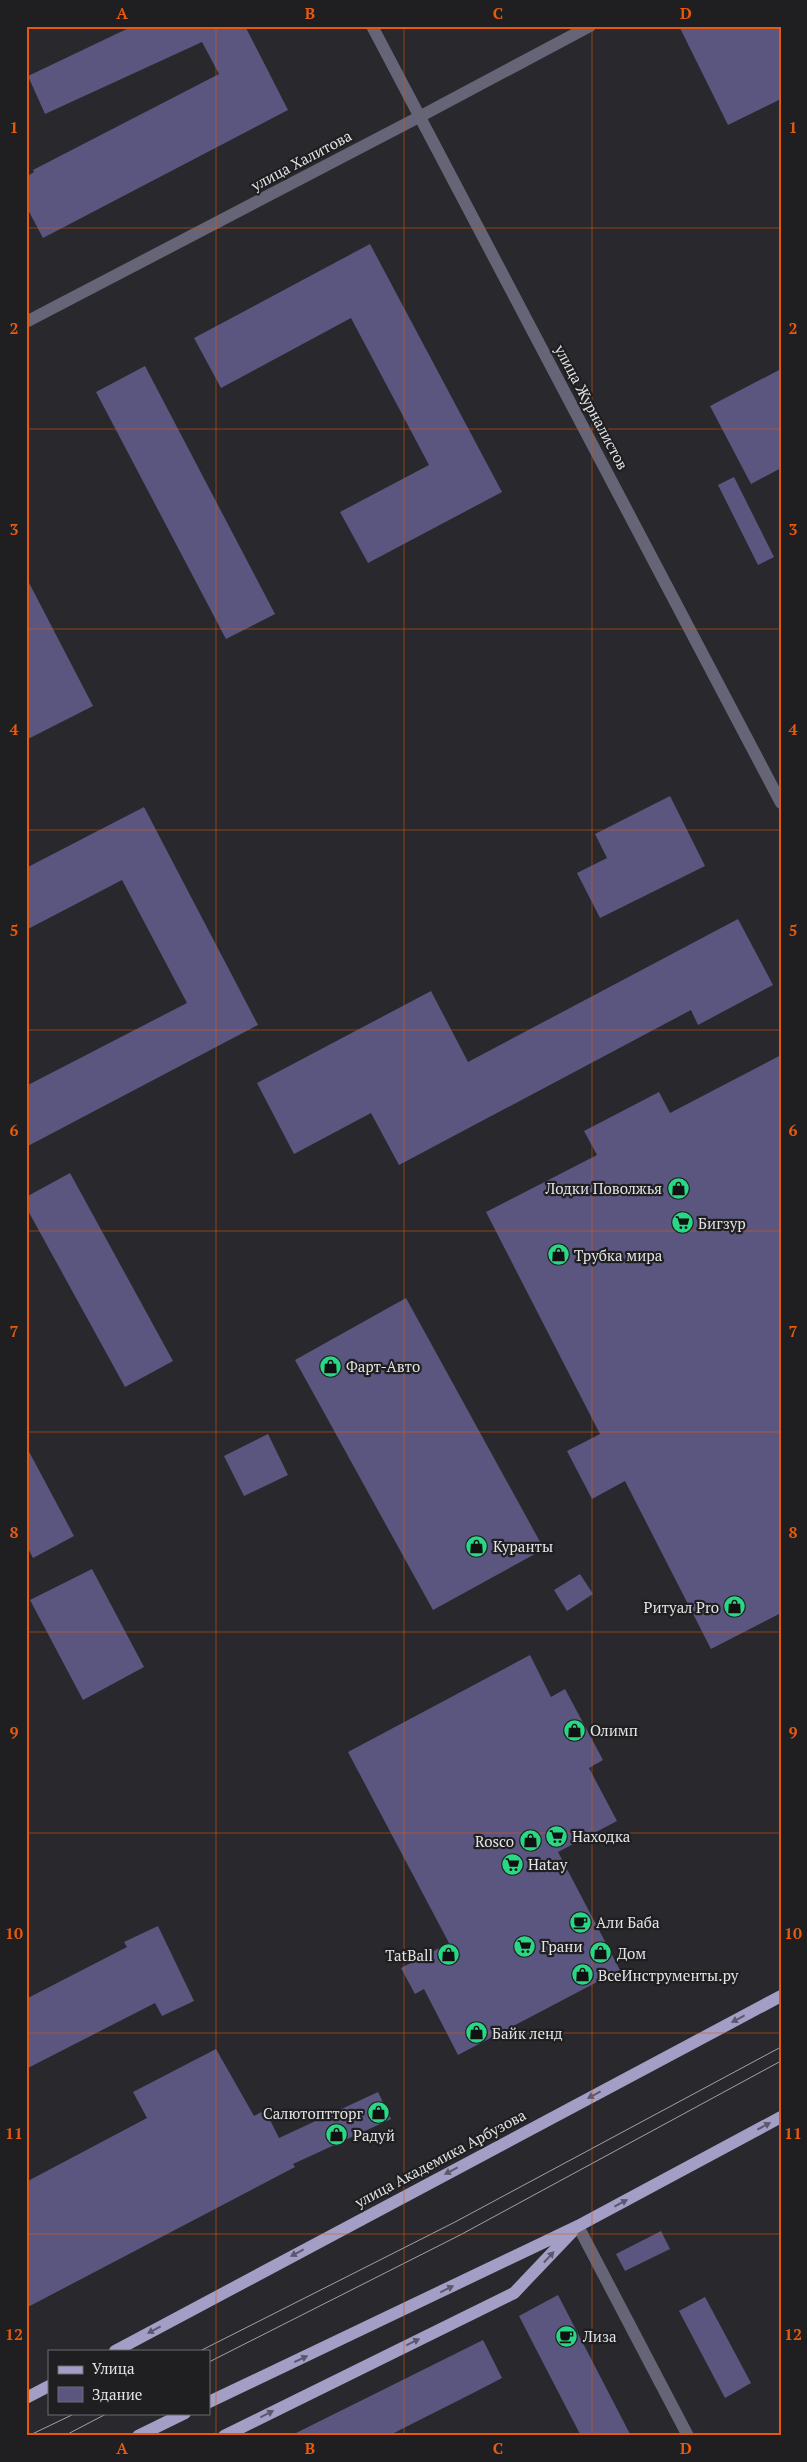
<svg xmlns="http://www.w3.org/2000/svg" width="807" height="2462" font-family="'PT Serif',serif">
<style>
.building{fill:#5b5680}
.lines{fill:none;stroke-linecap:round;stroke-linejoin:round}
.minor{stroke:#666477;stroke-width:12}
.tertiary{stroke:#666477;stroke-width:12}
.primary{stroke:#a29ec6;stroke-width:12}
.tram{stroke:#a1a0a3;stroke-width:1}
.oneway{fill:#5a586c}
.grid{fill:none;stroke:#e8590c;stroke-width:1;stroke-opacity:0.55}
.labels{text-anchor:middle;dominant-baseline:central;stroke-width:4.5;stroke-linejoin:round;paint-order:stroke}
.street-label{font-size:15px;fill:#e3e3e5;stroke:#1f1f22}
.poi-label{font-size:15px;fill:#e3e3e5;stroke:#1f1f22;text-anchor:start}
.neatline{fill:none;stroke:#e8590c;stroke-width:2}
.grid-label{font-size:16px;text-anchor:middle;font-weight:bold;fill:#e8590c}
</style>
<rect width="100%" height="100%" fill="#29282c"/>
<!-- building -->
<g class="building">
<path d="M 133,26 L 245,26 L 288,110 L 43,238 L 26,206 L 26,177 L 34,172 L 33,170 L 219,74 L 202,42 L 45,114 L 28,76 Z"/>
<path d="M 679,26 L 781,26 L 781,99 L 728,125 Z"/>
<path d="M 370,244 L 502,492 L 368,563 L 340,512 L 429,465 L 351,318 L 221,388 L 194,338 Z"/>
<path d="M 145,366 L 275,614 L 226,639 L 96,392 Z"/>
<path d="M 781,369 L 781,468 L 751,484 L 710,406 Z"/>
<path d="M 734,477 L 774,557 L 758,565 L 718,485 Z"/>
<path d="M 26,577 L 93,706 L 26,740 Z"/>
<path d="M 670,796 L 705,866 L 600,918 L 577,873 L 607,858 L 595,834 Z"/>
<path d="M 144,807 L 258,1025 L 26,1147 L 26,1086 L 187,1003 L 122,880 L 26,930 L 26,868 Z"/>
<path d="M 738,919 L 773,985 L 698,1025 L 691,1010 L 399,1165 L 371,1113 L 294,1154 L 257,1083 L 431,991 L 468,1062 Z"/>
<path d="M 781,1055 L 781,1613 L 711,1649 L 625,1481 L 592,1499 L 567,1451 L 600,1434 L 486,1212 L 597,1155 L 584,1131 L 659,1092 L 670,1113 Z"/>
<path d="M 70,1173 L 173,1361 L 125,1387 L 26,1207 L 26,1197 Z"/>
<path d="M 406,1298 L 544,1549 L 433,1610 L 295,1360 Z"/>
<path d="M 268,1434 L 288,1475 L 244,1496 L 224,1456 Z"/>
<path d="M 26,1446 L 74,1536 L 33,1558 L 26,1545 Z"/>
<path d="M 92,1569 L 144,1667 L 83,1700 L 30,1600 Z"/>
<path d="M 580,1574 L 593,1594 L 567,1611 L 554,1590 Z"/>
<path d="M 530,1655 L 551,1697 L 565,1689 L 603,1760 L 589,1768 L 617,1821 L 558,1852 L 620,1970 L 458,2055 L 424,1989 L 415,1994 L 401,1968 L 449,1943 L 348,1752 Z"/>
<path d="M 158,1926 L 194,2001 L 162,2016 L 155,2003 L 26,2069 L 26,1999 L 127,1947 L 124,1942 Z"/>
<path d="M 216,2049 L 254,2116 L 265,2110 L 279,2138 L 378,2092 L 391,2119 L 293,2164 L 295,2167 L 26,2308 L 26,2182 L 147,2118 L 133,2092 Z"/>
<path d="M 661,2231 L 670,2249 L 625,2271 L 616,2254 Z"/>
<path d="M 558,2295 L 631,2436 L 581,2436 L 537,2351 L 519,2316 Z"/>
<path d="M 705,2297 L 751,2383 L 725,2398 L 679,2311 Z"/>
<path d="M 483,2340 L 502,2378 L 477,2391 L 388,2436 L 290,2436 Z"/>
</g>
<g class="lines">
<!-- minor -->
<path class="minor" d="M 419,117 L 590,26"/>
<!-- tertiary -->
<g class="tertiary">
<path d="M 372,26 L 781,803"/>
<path d="M 26,322 L 419,117"/>
<path d="M 578,2226 L 688,2436"/>
</g>
<!-- primary -->
<g class="primary">
<path d="M 115,2351 L 781,1996"/>
<path d="M 26,2398 L 49,2386"/>
<path d="M 209,2402 L 578,2226 L 781,2117"/>
<path d="M 138,2436 L 185,2413"/>
<path d="M 224,2436 L 514,2293 L 572,2232"/>
</g>
<!-- tram -->
<g class="tram">
<path d="M 200,2351 L 455,2222 L 781,2047"/>
<path d="M 209,2362 L 462,2234 L 781,2061"/>
<path d="M 28,2436 L 76,2413"/>
<path d="M 64,2436 L 108,2413"/>
</g>
</g>
<!-- one-way arrows -->
<defs><path id="oneway-solid" d="M-6-.8H1V-3.2L6.5 0L1 3.2V.8H-6Z" transform="scale(1.25)"/></defs>
<g class="oneway">
<use href="#oneway-solid" transform="translate(738 2019) rotate(152)"/>
<use href="#oneway-solid" transform="translate(594 2095) rotate(152)"/>
<use href="#oneway-solid" transform="translate(764 2126) rotate(-28)"/>
<use href="#oneway-solid" transform="translate(451 2171) rotate(152)"/>
<use href="#oneway-solid" transform="translate(621 2203) rotate(-28)"/>
<use href="#oneway-solid" transform="translate(297 2253) rotate(152)"/>
<use href="#oneway-solid" transform="translate(549 2257) rotate(-47)"/>
<use href="#oneway-solid" transform="translate(447 2289) rotate(-26)"/>
<use href="#oneway-solid" transform="translate(154 2330) rotate(152)"/>
<use href="#oneway-solid" transform="translate(413 2342) rotate(-26)"/>
<use href="#oneway-solid" transform="translate(301 2359) rotate(-25)"/>
<use href="#oneway-solid" transform="translate(267 2414) rotate(-27)"/>
</g>
<!-- grid -->
<path class="grid" d="M 216,26 L 216,2436M 404,26 L 404,2436M 592,26 L 592,2436M 26,228 L 781,228M 26,429 L 781,429M 26,629 L 781,629M 26,830 L 781,830M 26,1030 L 781,1030M 26,1231 L 781,1231M 26,1432 L 781,1432M 26,1632 L 781,1632M 26,1833 L 781,1833M 26,2033 L 781,2033M 26,2234 L 781,2234"/>
<!-- icons -->
<defs>
<symbol id="shop-disc" viewBox="-11 -11 22 22"><circle r="9.5" fill="#27d885" stroke="#1f1f22"/><path d="M-5-2.5h2.3a2.7 3.5 0 0 1 5.4 0H5L5.5 6h-11ZM-1.5-2.5h3a1.5 2.3 0 0 0-3 0Z" fill="#111"/></symbol>
<symbol id="supermarket-disc" viewBox="-11 -11 22 22"><circle r="9.5" fill="#27d885" stroke="#1f1f22"/><path d="M-6-5.5h2.5l.6 2H6L4.5 2H-2.5L-4.4-4H-6ZM-1.5 3.2a1.3 1.3 0 1 0 .1 0ZM3 3.2a1.3 1.3 0 1 0 .1 0Z" fill="#111"/></symbol>
<symbol id="cafe-disc" viewBox="-11 -11 22 22"><circle r="9.5" fill="#27d885" stroke="#1f1f22"/><path d="M-5.5-4.5H6V0H3Q3 3.5 0 3.5H-2.5Q-5.5 3.5-5.5 0ZM3-3.2v2h1.7v-2ZM-6 4.5H4V6H-6Z" fill="#111"/></symbol>
</defs>
<g fill-rule="evenodd">
<use href="#shop-disc" x="666" y="1176" width="25" height="25"/>
<use href="#supermarket-disc" x="670" y="1210" width="25" height="25"/>
<use href="#shop-disc" x="546" y="1242" width="25" height="25"/>
<use href="#shop-disc" x="318" y="1354" width="25" height="25"/>
<use href="#shop-disc" x="464" y="1534" width="25" height="25"/>
<use href="#shop-disc" x="722" y="1594" width="25" height="25"/>
<use href="#shop-disc" x="562" y="1718" width="25" height="25"/>
<use href="#supermarket-disc" x="544" y="1824" width="25" height="25"/>
<use href="#shop-disc" x="518" y="1828" width="25" height="25"/>
<use href="#supermarket-disc" x="500" y="1852" width="25" height="25"/>
<use href="#cafe-disc" x="568" y="1910" width="25" height="25"/>
<use href="#supermarket-disc" x="512" y="1934" width="25" height="25"/>
<use href="#shop-disc" x="588" y="1940" width="25" height="25"/>
<use href="#shop-disc" x="436" y="1942" width="25" height="25"/>
<use href="#shop-disc" x="570" y="1962" width="25" height="25"/>
<use href="#shop-disc" x="464" y="2020" width="25" height="25"/>
<use href="#shop-disc" x="366" y="2100" width="25" height="25"/>
<use href="#shop-disc" x="324" y="2122" width="25" height="25"/>
<use href="#cafe-disc" x="554" y="2324" width="25" height="25"/>
</g>
<g class="labels">
<!-- street labels -->
<g class="street-label">
<text transform="translate(301 160) rotate(-28)">улица Халитова</text>
<text transform="translate(592 407) rotate(62)">улица Журналистов</text>
<text transform="translate(440 2158) rotate(-28)">улица Академика Арбузова</text>
</g>
<!-- poi labels -->
<g class="poi-label">
<text x="662" y="1188" text-anchor="end">Лодки Поволжья</text>
<text x="698" y="1223">Бигзур</text>
<text x="574" y="1255">Трубка мира</text>
<text x="346" y="1366">Фарт-Авто</text>
<text x="493" y="1546">Куранты</text>
<text x="719" y="1607" text-anchor="end">Ритуал Pro</text>
<text x="590" y="1730">Олимп</text>
<text x="572" y="1836">Находка</text>
<text x="514" y="1841" text-anchor="end">Rosco</text>
<text x="528" y="1864">Hatay</text>
<text x="596" y="1922">Али Баба</text>
<text x="541" y="1946">Грани</text>
<text x="617" y="1953">Дом</text>
<text x="433" y="1955" text-anchor="end">TatBall</text>
<text x="598" y="1975">ВсеИнструменты.ру</text>
<text x="492" y="2033">Байк ленд</text>
<text x="363" y="2113" text-anchor="end">Салютоптторг</text>
<text x="353" y="2135">Радуй</text>
<text x="583" y="2336">Лиза</text>
</g>
</g>
<!-- border -->
<rect width="807" height="2462" fill="none" stroke="#1f1f22" stroke-width="55"/>
<!-- legend -->
<rect x="48" y="2350" width="162" height="65" fill="#1f1f22" stroke="#6d6d70"/>
<rect x="58" y="2366" width="25" height="8" fill="#a29ec6" stroke="#6d6d70"/>
<text x="92" y="2374" font-size="15" fill="#e3e3e5">Улица</text>
<rect x="58" y="2387" width="25" height="15" fill="#5b5680" stroke="#6d6d70"/>
<text x="92" y="2400" font-size="15" fill="#e3e3e5">Здание</text>
<rect x="28" y="28" width="752" height="2406" class="neatline"/>
<g class="grid-label">
<text x="122" y="19">A</text>
<text x="310" y="19">B</text>
<text x="498" y="19">C</text>
<text x="686" y="19">D</text>
<text x="14" y="133">1</text>
<text x="793" y="133">1</text>
<text x="14" y="334">2</text>
<text x="793" y="334">2</text>
<text x="14" y="535">3</text>
<text x="793" y="535">3</text>
<text x="14" y="735">4</text>
<text x="793" y="735">4</text>
<text x="14" y="936">5</text>
<text x="793" y="936">5</text>
<text x="14" y="1136">6</text>
<text x="793" y="1136">6</text>
<text x="14" y="1337">7</text>
<text x="793" y="1337">7</text>
<text x="14" y="1538">8</text>
<text x="793" y="1538">8</text>
<text x="14" y="1738">9</text>
<text x="793" y="1738">9</text>
<text x="14" y="1939">10</text>
<text x="793" y="1939">10</text>
<text x="14" y="2139">11</text>
<text x="793" y="2139">11</text>
<text x="14" y="2340">12</text>
<text x="793" y="2340">12</text>
<text x="122" y="2454">A</text>
<text x="310" y="2454">B</text>
<text x="498" y="2454">C</text>
<text x="686" y="2454">D</text>
</g>
</svg>
